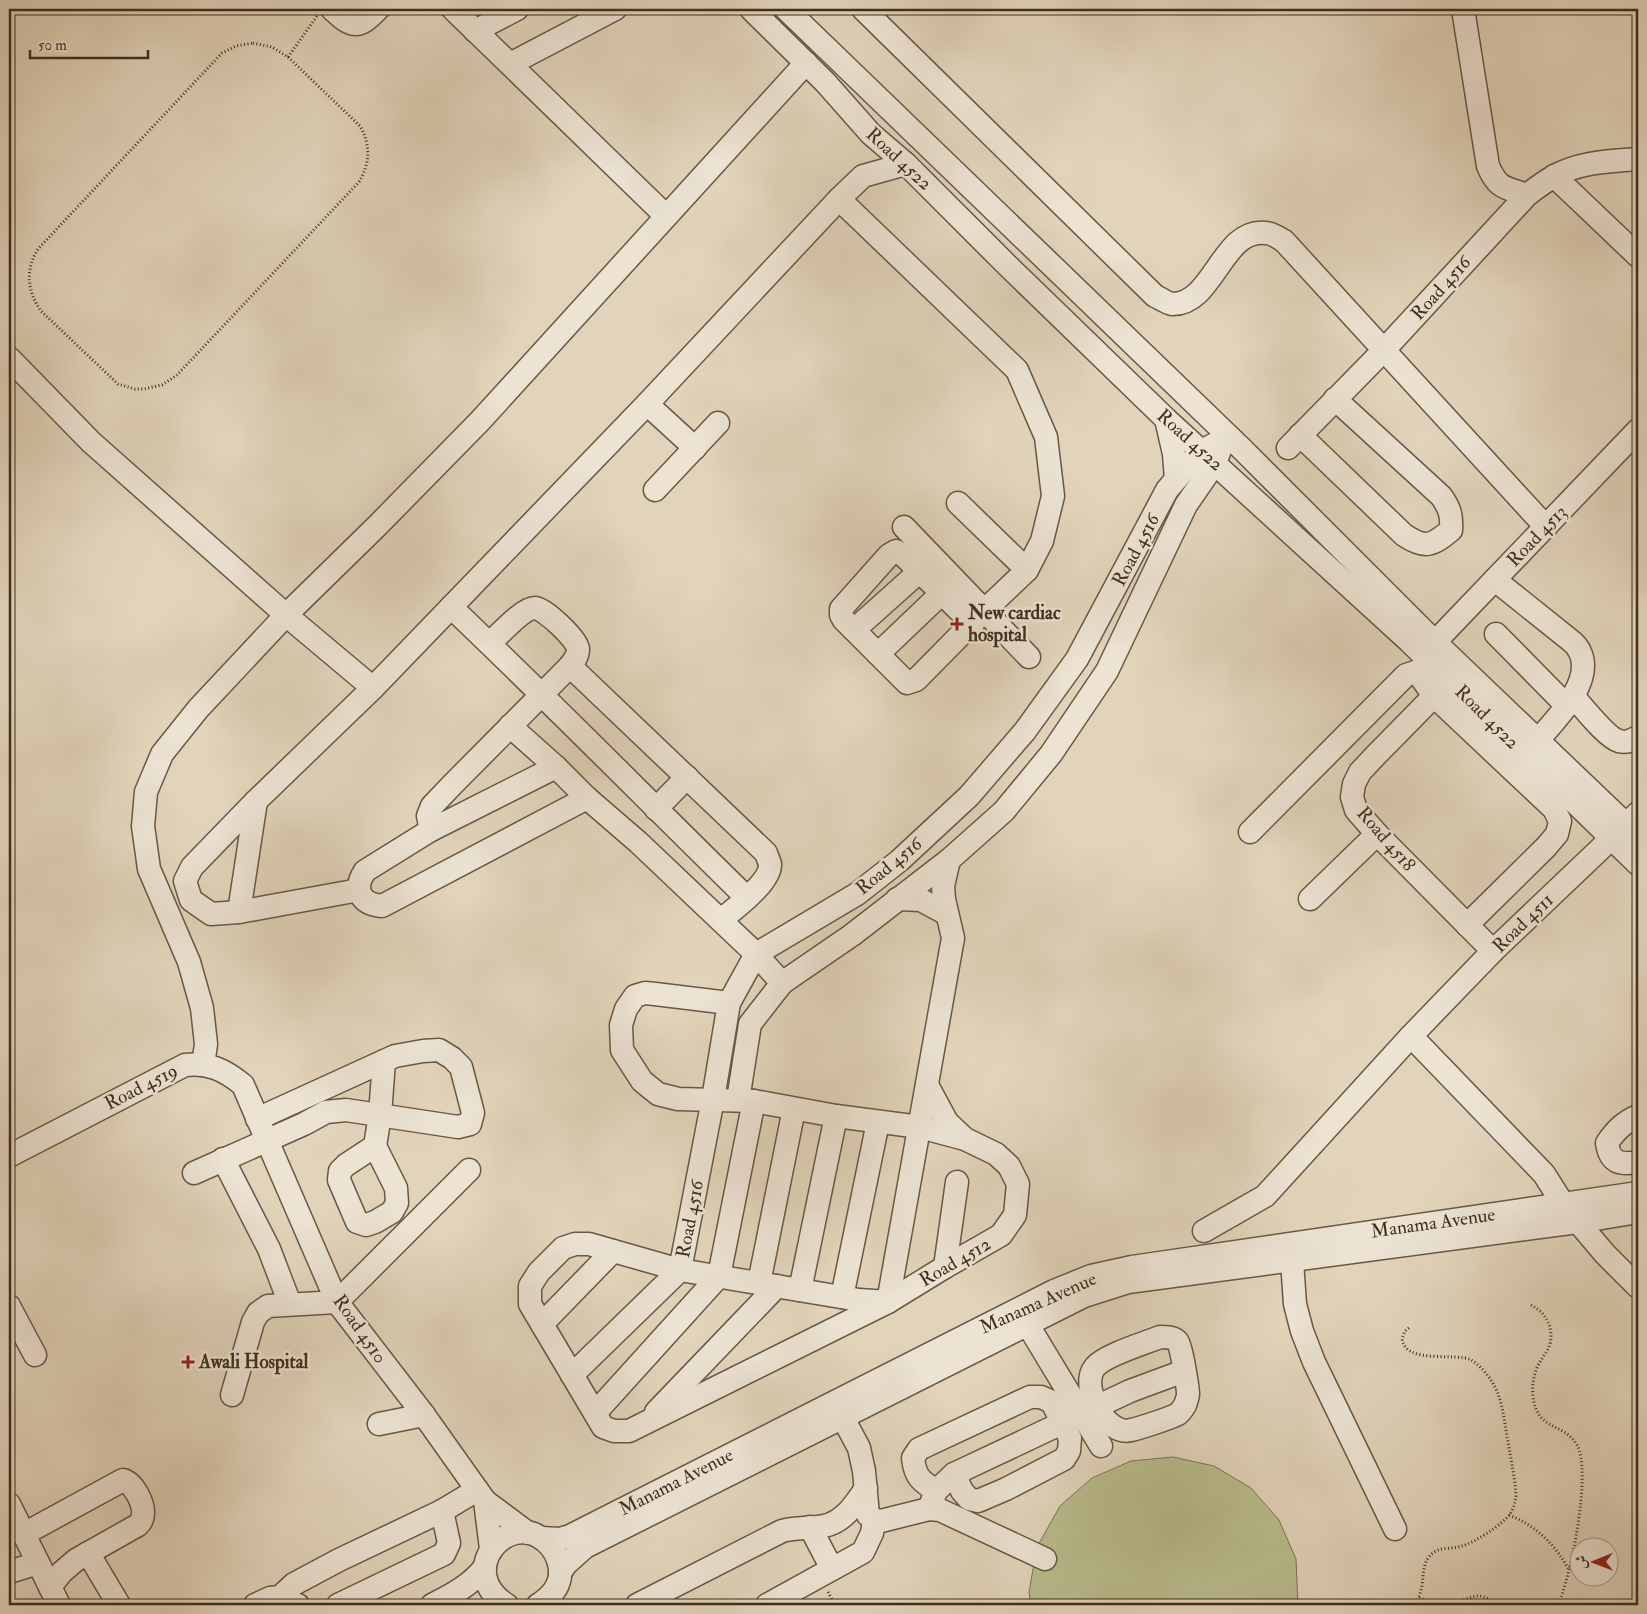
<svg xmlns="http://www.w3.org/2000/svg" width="1647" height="1614" font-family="'IM FELL Double Pica',Amiri,serif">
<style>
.green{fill:#b9bb8c;stroke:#7c7554}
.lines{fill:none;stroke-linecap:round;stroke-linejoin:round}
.minor-casing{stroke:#685844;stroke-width:25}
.path{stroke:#3f2f1d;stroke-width:3;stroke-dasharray:1 2.5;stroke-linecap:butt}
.minor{stroke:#ece3d3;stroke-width:22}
.poi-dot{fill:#8f2418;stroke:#ece3d3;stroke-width:2}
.labels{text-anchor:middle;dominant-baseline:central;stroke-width:5;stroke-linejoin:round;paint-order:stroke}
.street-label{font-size:19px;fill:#3f2f1d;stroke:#ece3d3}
.poi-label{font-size:19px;font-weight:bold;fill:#3f2f1d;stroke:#ece3d3;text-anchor:start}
</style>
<rect width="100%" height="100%" fill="#e2d4bb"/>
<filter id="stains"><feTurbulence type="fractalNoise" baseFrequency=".004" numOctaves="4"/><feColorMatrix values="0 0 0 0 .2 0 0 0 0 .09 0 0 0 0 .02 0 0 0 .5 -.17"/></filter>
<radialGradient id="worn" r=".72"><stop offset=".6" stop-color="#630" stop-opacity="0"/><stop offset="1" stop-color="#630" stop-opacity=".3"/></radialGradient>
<!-- green -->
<path class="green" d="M 1173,1457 L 1214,1466 L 1251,1488 L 1279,1520 L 1296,1559 L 1298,1605 L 1031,1605 L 1029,1592 L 1037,1547 L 1060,1506 L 1092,1478 L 1131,1461 Z"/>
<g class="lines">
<defs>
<g id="minor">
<path d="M 332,9 C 352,28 358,30 378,9"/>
<path d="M 453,9 L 666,216"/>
<path d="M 751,9 L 825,82 L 871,134 L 906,164 L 1008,266 L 1166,419 L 1410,642 L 1638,864"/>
<path d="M 786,9 L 1241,448 L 1435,642 L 1638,836"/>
<path d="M 863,9 L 1155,296 C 1160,298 1167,303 1172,304 C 1214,305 1222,227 1266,233 C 1272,233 1279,238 1284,241 L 1546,527"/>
<path d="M 1463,9 L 1488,166 C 1498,189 1504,187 1527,195"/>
<path d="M 475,31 L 517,9"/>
<path d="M 510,64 L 615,9"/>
<path d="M 1554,176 L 1638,256"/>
<path d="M 839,199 L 1017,370 L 1046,437 L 1053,496 L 1042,541 L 1027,570 L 985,610 L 916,680 L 907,683 L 844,620 L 841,615 L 841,609 L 889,555 L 896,551 L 902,554 L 973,624"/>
<path d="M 9,358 L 91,442 L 286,615 L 373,688"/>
<path d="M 647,404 L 695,448"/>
<path d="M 1166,419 L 1174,454 L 1176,479"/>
<path d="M 1300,435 L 1404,535 C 1425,549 1432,546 1451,530 C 1452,516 1450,508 1441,496 L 1335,399"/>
<path d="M 1288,448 L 1383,351 L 1527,195 C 1535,189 1544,182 1553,177 C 1578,162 1610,161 1638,159"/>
<path d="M 655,490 L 718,423"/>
<path d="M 958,503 L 1027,570"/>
<path d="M 904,527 L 1029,657"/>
<path d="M 1495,580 L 1570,640 C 1574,643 1578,647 1580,652 C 1594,682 1556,719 1538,740"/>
<path d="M 451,607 C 551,702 648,801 747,898"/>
<path d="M 854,630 L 920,571"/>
<path d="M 1496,634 L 1567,706"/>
<path d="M 1435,642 L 1638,430"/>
<path d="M 490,643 C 499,635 523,608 535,608 C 544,608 578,640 578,649 C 578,656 574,661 570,666 L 453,784 L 432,806 L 428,816 L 431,830 L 365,871 C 353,889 360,904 382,906 L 587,798"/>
<path d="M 878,654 L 942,593"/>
<path d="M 570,666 L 766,853 C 767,856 769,861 770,864 C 771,882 734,909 721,920"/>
<path d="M 1417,672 L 1434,696 L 1554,809 L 1560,821 L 1557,834 L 1546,847 L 1467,925"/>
<path d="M 1434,696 L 1375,756 L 1360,772 L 1354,784 L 1352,797 L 1356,810 L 1377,834 L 1493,951"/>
<path d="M 1573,696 C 1583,707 1607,738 1619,741 C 1627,743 1632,740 1638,737"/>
<path d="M 510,726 L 556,767 L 587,798 L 638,842 L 756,954 L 782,983"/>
<path d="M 656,809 L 687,777"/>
<path d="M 431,830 L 556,767"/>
<path d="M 1250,832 L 1406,675 L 1430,667"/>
<path d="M 359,890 L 239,912 L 211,914 L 191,900 L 185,881 L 192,867 L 256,801 L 373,688 L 647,404 L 839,199 L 863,176 L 906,164"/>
<path d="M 897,899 L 921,900 L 947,914"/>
<path d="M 1310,899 L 1377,834"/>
<path d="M 239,912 L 256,801"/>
<path d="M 729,1003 L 655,994 L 645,993 L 635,996 L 626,1009 L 621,1025 L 622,1050 L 642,1081 L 658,1094 L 678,1099 L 754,1101 L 836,1116 L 920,1127 L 965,1139 L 996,1154 L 1009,1166 L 1018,1184 L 1015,1215 L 1001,1235 L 945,1267 L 888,1302 L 629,1431 L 614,1431 L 603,1427 L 530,1304 L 530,1286 L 539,1272 L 563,1248 L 575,1244 L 589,1244 L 680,1270 L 859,1300 L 888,1302"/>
<path d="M 1411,1036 L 1544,1174 L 1563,1204 L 1578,1222 L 1605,1254 L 1638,1287"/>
<path d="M 203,1065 L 206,1044 L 202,1008 L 189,962 L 149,869 L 143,826 L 146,792 L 162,754 L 198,709 L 286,615 L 377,526 L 480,421 L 806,63"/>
<path d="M 927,1085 L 947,1122 L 965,1139"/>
<path d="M 738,1100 L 750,1024 L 782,983 L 852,935 L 949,860 L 1004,811 L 1051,754 L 1107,671 L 1186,505 L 1215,463 L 1220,450"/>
<path d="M 1638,1116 C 1624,1122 1616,1130 1607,1143 C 1610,1163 1620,1165 1638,1162"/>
<path d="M 375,1146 L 346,1165 L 340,1171 L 339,1180 L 357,1222 L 366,1225 L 375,1222 L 392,1212 L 397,1203 L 396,1188 L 375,1146 L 380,1115 L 384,1061"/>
<path d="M 9,1156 L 185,1065 C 208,1062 225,1070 243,1085 L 337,1302 L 424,1415 L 485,1501 L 491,1549"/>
<path d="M 223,1159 L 269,1249 L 290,1304"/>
<path d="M 194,1173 L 304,1124 L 326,1112 L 346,1110 L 458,1127 L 470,1124 L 473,1113 L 461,1067 L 452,1058 L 439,1050 L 423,1051 L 395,1056 L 257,1119"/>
<path d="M 1204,1231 L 1265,1196 L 1411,1036 L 1493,951 L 1638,813"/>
<path d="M 1291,1247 L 1295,1304 L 1302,1331 L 1314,1362 L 1395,1529"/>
<path d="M 945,1267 L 957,1182"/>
<path d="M 680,1270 L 713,1099 L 729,1003 L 756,954 L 857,894 L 899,861 L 969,796 L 1025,731 L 1077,659 L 1167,490 C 1179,476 1198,451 1215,444"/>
<path d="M 759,1283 L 794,1109"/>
<path d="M 800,1290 L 836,1116"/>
<path d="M 842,1297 L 878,1122"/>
<path d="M 888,1302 L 953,938 L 944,899 L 943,886 L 949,860"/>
<path d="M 9,1306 L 35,1355"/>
<path d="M 1020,1312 L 1101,1446"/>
<path d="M 542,1324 L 613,1251"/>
<path d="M 1160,1337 C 1166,1337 1174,1337 1178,1342 C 1181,1345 1188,1388 1188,1394 C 1188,1397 1186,1402 1185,1405 C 1184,1407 1180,1412 1178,1414 C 1171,1418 1140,1428 1131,1430 C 1106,1437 1079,1386 1095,1367 C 1105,1355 1145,1343 1160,1337 Z"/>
<path d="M 572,1375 L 680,1270"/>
<path d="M 232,1395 L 253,1322 L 258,1313 L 268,1306 L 337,1302 L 469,1170"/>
<path d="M 656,1412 L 777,1286"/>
<path d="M 595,1413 L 719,1276 L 754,1101"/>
<path d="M 843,1418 L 859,1448 L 864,1471 L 868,1515 L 874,1520 L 881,1521 L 929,1509 L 940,1510 L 1045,1559"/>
<path d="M 379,1424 L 424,1415"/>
<path d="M 936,1491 C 921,1481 915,1477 913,1458 L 919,1449 L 1030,1397 L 1041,1397 L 1052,1402 L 1070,1438 L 1069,1451 L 1064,1459 L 1006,1489 L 978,1501 L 969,1499 L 962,1491 L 954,1474"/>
<path d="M 485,1501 L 528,1533"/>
<path d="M 9,1504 L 59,1605"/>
<path d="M 929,1509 L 936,1491 L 954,1474 L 1130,1391 L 1184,1371"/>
<path d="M 810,1527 L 832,1569"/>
<path d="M 24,1534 L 123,1480 C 133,1482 144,1503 143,1514 C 143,1519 141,1522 138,1525 L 76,1560 L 62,1572 L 50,1587"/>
<path d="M 541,1538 L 560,1539 L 570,1536 L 1054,1291 L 1091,1276 L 1132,1267 L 1638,1193"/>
<path d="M 88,1553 L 119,1605"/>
<path d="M 9,1572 L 38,1563"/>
<path d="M 560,1573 L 566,1564 L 585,1547 L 1084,1296 L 1128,1282 L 1578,1222 L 1638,1212"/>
<path d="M 280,1597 L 298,1605"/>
<path d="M 255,1605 L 270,1598 L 280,1597 L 294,1584 L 339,1560 L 442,1511 L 477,1490"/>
<path d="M 338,1605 L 444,1554 L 449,1543 L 442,1511"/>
<path d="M 432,1605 C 452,1595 471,1585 485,1567"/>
<path d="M 507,1605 C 454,1572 508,1509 545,1541 C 554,1548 558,1557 560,1568 C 562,1585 551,1597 538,1605"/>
<path d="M 637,1605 L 782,1531 C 796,1527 810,1529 824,1526 C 844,1522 856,1503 866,1488"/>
<path d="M 767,1605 L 863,1552 L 872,1533 L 874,1520"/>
</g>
</defs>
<!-- minor casing -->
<use href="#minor" class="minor-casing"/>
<!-- path -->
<g class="path">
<path d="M 253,43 L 272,47 L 288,57 L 360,126 C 371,145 370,164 359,182 L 177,375 L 162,385 L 144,389 L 135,389 L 118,384 L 41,311 C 27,291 25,270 38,249 L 222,53 L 236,46 Z"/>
<path d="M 288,57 L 317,16"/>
<path d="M 1531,1305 C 1547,1313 1555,1330 1549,1347 C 1545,1355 1539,1362 1536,1370 C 1533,1379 1532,1388 1533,1397 C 1538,1432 1562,1421 1577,1445 C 1592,1471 1571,1577 1558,1605"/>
<path d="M 1409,1328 L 1405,1331 L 1402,1339 C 1406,1365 1456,1352 1471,1360 C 1483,1367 1495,1383 1499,1397 C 1504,1411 1505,1427 1508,1442 C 1511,1460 1515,1478 1516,1496 C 1515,1502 1514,1508 1510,1514 C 1503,1524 1474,1543 1462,1546 C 1454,1549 1444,1547 1436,1551 C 1415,1563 1430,1588 1413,1605"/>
<path d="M 1509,1515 C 1536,1526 1555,1544 1569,1570"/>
<path d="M 828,1592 L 835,1605"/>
<path d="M 1419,1598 C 1429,1601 1440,1605 1451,1603 C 1470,1601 1478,1587 1496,1605"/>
</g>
<!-- minor -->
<use href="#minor" class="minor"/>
</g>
<!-- markers -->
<g class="poi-dot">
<path d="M954.5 616.5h5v5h5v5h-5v5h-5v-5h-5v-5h5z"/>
<path d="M185.5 1354.5h5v5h5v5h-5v5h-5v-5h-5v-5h5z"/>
</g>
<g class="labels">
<!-- street labels -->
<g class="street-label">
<text transform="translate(899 159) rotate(43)">Road 4522</text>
<text transform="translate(1441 288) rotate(-48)">Road 4516</text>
<text transform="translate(1190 440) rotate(42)">Road 4522</text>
<text transform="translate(1537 536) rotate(-46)">Road 4513</text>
<text transform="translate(1136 550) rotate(-62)">Road 4516</text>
<text transform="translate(1487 717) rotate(45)">Road 4522</text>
<text transform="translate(1386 839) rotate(49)">Road 4518</text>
<text transform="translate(889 866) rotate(-39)">Road 4516</text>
<text transform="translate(1523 923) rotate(-44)">Road 4511</text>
<text transform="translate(141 1087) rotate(-27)">Road 4519</text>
<text transform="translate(690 1219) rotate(-79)">Road 4516</text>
<text transform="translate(1433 1223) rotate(-8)">Manama Avenue</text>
<text transform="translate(955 1262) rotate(-30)">Road 4512</text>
<text transform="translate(1038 1303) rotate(-24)">Manama Avenue</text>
<text transform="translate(360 1329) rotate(55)">Road 4510</text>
<text transform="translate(676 1482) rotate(-27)">Manama Avenue</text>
</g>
<!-- poi labels -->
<g class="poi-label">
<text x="968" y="613">New cardiac<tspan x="968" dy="22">hospital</tspan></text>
<text x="199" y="1362">Awali Hospital</text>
</g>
</g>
<!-- margin -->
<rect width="1647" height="1614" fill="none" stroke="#e2d4bb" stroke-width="30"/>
<rect x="10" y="10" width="1627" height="1594" fill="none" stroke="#3f2f1d" stroke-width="2.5"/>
<rect x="15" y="15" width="1617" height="1584" fill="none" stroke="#3f2f1d"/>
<!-- north arrow -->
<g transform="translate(1594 1562) rotate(269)"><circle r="24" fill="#ece3d3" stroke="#a79b8a"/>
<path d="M0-4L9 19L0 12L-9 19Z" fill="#8f2418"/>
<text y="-8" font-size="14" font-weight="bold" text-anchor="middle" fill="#3f2f1d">ش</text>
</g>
<!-- scale -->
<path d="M30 50v8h118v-8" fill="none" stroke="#3f2f1d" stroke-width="2.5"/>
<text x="38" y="50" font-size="15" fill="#3f2f1d" stroke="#ece3d3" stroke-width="4" paint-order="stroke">50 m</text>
<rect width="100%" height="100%" filter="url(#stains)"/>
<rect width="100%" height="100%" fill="url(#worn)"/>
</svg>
